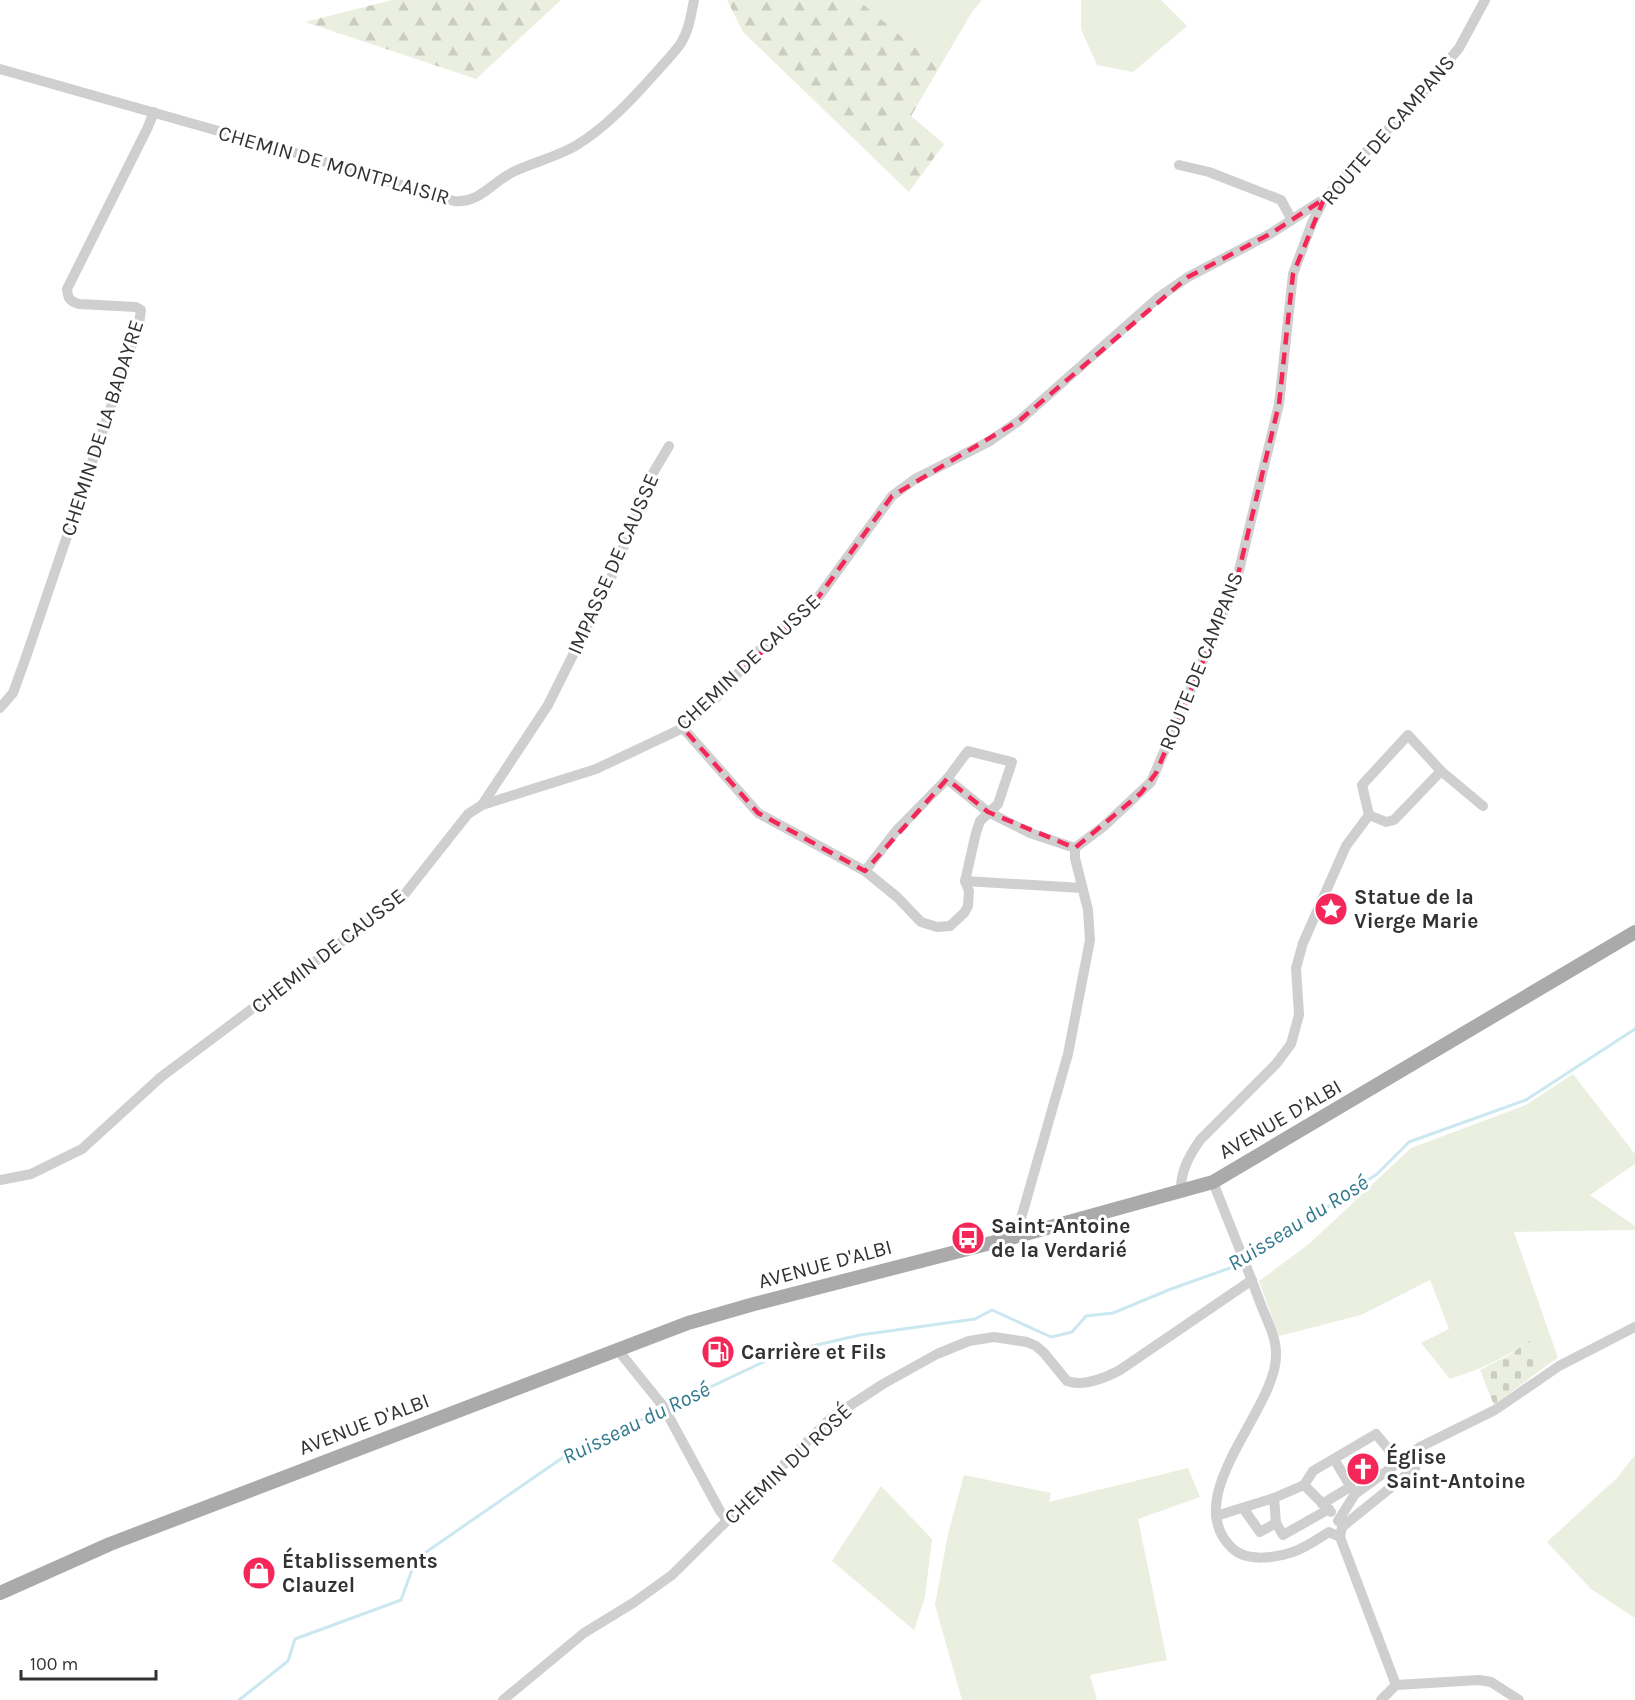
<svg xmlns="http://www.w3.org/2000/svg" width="1635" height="1700" font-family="Karla,sans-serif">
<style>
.green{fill:#ebefdf}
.forest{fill:url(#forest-firs)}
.cemetery{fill:url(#cemetery-stones)}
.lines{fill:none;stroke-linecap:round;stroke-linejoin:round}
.stream{stroke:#cbe8f0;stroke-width:3}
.minor{stroke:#cfcfcf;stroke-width:10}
.major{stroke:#aaa;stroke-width:14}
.marked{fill:none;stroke:#f52758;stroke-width:4.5;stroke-dasharray:12 8;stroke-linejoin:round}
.labels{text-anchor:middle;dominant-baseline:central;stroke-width:6;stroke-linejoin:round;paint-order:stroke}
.street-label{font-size:21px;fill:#323232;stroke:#fff}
.poi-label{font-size:21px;font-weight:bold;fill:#323232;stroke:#fff;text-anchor:start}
.water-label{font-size:22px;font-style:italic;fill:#337a8f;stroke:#fff}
</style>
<defs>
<pattern id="forest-firs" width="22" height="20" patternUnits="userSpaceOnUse" patternTransform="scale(1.5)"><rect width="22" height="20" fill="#ebefdf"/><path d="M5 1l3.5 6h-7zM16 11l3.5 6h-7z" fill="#cacdc0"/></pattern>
<pattern id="cemetery-stones" width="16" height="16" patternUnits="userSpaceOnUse" patternTransform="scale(1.5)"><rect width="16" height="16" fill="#ebefdf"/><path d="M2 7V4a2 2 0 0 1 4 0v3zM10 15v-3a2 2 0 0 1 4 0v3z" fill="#cacdc0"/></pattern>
</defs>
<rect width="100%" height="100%" fill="#fff"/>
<!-- green -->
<g class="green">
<path d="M 858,0 L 982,0 L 972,12 L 939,68 Z"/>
<path d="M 1081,0 L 1161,0 L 1187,26 L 1133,72 L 1097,65 L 1081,29 Z"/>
<path d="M 1573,1074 L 1635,1154 L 1635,1164 L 1590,1195 L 1635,1226 L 1635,1230 L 1514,1232 L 1558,1358 L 1546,1366 L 1529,1341 C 1503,1359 1479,1370 1450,1379 L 1421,1343 L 1449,1329 L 1430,1280 L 1361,1315 L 1279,1336 L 1259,1281 L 1309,1244 L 1411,1148 L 1526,1105 Z"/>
<path d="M 1635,1455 L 1635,1618 L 1591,1589 L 1547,1542 L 1617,1478 Z"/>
<path d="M 1188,1468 L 1200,1497 L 1138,1519 L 1167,1660 L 1090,1675 L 1097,1700 L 962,1700 L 935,1605 L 948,1534 L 964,1475 L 1051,1493 L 1049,1502 Z"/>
<path d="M 881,1486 L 932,1539 L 925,1597 L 914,1630 L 832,1561 Z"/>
</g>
<!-- forest -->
<g class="forest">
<path d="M 392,0 L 561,0 L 476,79 L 305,22 Z"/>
<path d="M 727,0 L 858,0 L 939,68 L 911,116 L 944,144 L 909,192 L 743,32 Z"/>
</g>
<!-- cemetery -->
<path class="cemetery" d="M 1529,1341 L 1546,1366 L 1494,1405 L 1480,1370 L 1509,1355 Z"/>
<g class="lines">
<!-- stream -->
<path class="stream" d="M 239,1700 L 288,1661 L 295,1639 L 401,1600 L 416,1559 L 565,1456 L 782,1353 L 860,1335 L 975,1319 L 992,1310 L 1051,1337 L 1072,1332 L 1086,1316 L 1113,1313 L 1171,1289 L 1244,1263 L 1377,1174 L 1409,1142 L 1526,1100 L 1635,1029"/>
<!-- minor -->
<g class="minor">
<path d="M 0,69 L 289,151 L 454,201 C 479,204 492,182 513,172 C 534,162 557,157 577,145 C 608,126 636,95 660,68 C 667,60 675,52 681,43 C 689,30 691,15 694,0"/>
<path d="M 1179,165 L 1209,172 L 1281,200 L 1292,220"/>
<path d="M 0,708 L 13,693 L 26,657 L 139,324 L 141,310 L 136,307 L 79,304 C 69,301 68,298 67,289 L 147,129 L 154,112"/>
<path d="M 683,728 L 758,813 L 865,871 L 897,897 L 921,922 L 937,927 L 950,926 L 964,913 L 968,906 L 969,891 L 965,881 L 976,833 L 980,821 L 998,804 L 1012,762 L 968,751 L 947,779 L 896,831 L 865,871"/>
<path d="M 947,779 L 988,812 L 1030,833 L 1075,848"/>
<path d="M 482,805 L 548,705 L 609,583 L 653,473 L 669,446"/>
<path d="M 1369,815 L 1362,785 L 1408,735 L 1441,771 L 1483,806"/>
<path d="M 1369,815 L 1386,822 L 1394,820 L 1441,771"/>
<path d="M 965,881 L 1082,888"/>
<path d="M 0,1180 L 31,1174 L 82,1149 L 161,1077 L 404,895 L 468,814 L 482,805 L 596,769 L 683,728 L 719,695 L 754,655 L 817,599 L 892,496 L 915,479 L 990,441 L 1020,420 L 1159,297 L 1188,277 L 1270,234 L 1324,199"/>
<path d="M 1213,1182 C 1229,1223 1246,1264 1261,1305 C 1267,1320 1276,1337 1276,1353 C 1279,1408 1176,1497 1233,1549 C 1247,1562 1275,1558 1293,1552 C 1305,1548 1318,1539 1329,1532 L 1340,1537 L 1396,1685"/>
<path d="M 1181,1192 C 1180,1172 1189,1156 1200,1140 L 1276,1064 L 1291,1044 L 1299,1015 L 1296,968 L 1303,943 L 1346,846 L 1369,815"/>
<path d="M 1018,1236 L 1018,1229 L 1068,1054 L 1090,940 L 1088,910 L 1075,858 L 1075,848 L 1104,826 L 1151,782 L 1236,583 L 1279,404 L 1293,274 L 1312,223 L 1324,199 L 1373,144 L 1406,112 L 1459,48 L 1485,0"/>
<path d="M 617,1349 L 663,1406 L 720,1511 L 727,1520"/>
<path d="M 1334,1459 L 1355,1494"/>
<path d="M 1304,1485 L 1331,1512"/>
<path d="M 1274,1498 L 1276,1523 L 1283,1535 L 1329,1509"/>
<path d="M 1322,1504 L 1350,1487"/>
<path d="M 1243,1508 L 1260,1532 L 1276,1523"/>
<path d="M 1216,1516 L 1274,1498 L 1304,1485 L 1313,1471 L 1376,1434 L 1399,1462"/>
<path d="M 1338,1521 L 1355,1494 L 1420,1447"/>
<path d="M 1340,1537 L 1342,1527 L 1415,1468 L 1420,1447 L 1495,1410 L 1559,1366 L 1635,1327"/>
<path d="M 1396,1685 L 1479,1680 L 1491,1682 L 1519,1700"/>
<path d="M 503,1700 L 584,1633 L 633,1603 L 672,1575 L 831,1418 L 883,1384 L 937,1354 L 969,1341 L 994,1337 L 1027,1342 L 1036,1346 L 1044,1353 L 1067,1381 C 1084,1387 1105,1378 1120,1370 L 1252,1280"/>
<path d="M 1381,1700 L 1396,1685"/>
</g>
<!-- major -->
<path class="major" d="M 0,1593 L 110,1544 L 688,1323 L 754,1304 L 1018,1236 L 1213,1182 L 1635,932"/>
</g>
<!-- marked area -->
<path class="marked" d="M 1324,199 L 1293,274 L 1279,404 L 1236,583 L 1156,773 L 1141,793 L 1075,848 L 988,812 L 947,779 L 865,871 L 758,813 L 683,728 L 817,599 L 892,496 L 1020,420 L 1188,277 L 1270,234 Z"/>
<!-- icons -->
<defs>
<symbol id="sight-disc" viewBox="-11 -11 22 22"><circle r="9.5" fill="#f52758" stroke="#fff"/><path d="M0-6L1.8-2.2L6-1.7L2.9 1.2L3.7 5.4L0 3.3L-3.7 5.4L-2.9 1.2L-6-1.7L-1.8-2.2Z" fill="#fff"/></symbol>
<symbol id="bus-disc" viewBox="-11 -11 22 22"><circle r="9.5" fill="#f52758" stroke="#fff"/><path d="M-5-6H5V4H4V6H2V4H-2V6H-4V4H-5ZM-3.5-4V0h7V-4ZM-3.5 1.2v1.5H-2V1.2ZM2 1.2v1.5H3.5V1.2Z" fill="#fff"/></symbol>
<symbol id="fuel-disc" viewBox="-11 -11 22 22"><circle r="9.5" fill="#f52758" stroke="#fff"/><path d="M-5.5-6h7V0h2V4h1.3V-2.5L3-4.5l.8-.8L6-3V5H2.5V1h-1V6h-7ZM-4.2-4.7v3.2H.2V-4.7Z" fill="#fff"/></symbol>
<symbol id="church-disc" viewBox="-11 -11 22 22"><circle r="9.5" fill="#f52758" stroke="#fff"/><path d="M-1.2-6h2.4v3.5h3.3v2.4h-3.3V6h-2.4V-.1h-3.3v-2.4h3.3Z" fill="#fff"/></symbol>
<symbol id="shop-disc" viewBox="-11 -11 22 22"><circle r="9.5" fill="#f52758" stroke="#fff"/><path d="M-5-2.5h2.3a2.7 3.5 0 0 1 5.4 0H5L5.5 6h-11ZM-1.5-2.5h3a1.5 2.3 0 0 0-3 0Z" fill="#fff"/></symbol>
</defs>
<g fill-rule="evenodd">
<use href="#sight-disc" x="1312" y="890" width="38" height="38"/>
<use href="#bus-disc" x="949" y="1219" width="38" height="38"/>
<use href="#fuel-disc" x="699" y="1333" width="38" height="38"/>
<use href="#church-disc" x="1344" y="1450" width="38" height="38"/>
<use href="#shop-disc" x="240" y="1554" width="38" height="38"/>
</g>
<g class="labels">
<!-- street labels -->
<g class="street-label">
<text transform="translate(1388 130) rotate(-49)">ROUTE DE CAMPANS</text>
<text transform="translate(334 165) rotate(16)">CHEMIN DE MONTPLAISIR</text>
<text transform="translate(102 428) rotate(-72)">CHEMIN DE LA BADAYRE</text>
<text transform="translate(613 564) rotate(-66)">IMPASSE DE CAUSSE</text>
<text transform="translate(1201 661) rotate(-68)">ROUTE DE CAMPANS</text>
<text transform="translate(748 662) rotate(-43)">CHEMIN DE CAUSSE</text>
<text transform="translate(328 951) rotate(-38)">CHEMIN DE CAUSSE</text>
<text transform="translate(1280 1119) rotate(-30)">AVENUE D'ALBI</text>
<text transform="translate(825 1264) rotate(-15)">AVENUE D'ALBI</text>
<text transform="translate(364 1424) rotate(-21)">AVENUE D'ALBI</text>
<text transform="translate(788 1464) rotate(-43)">CHEMIN DU ROSÉ</text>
</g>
<!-- poi labels -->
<g class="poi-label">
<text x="1354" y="897">Statue de la<tspan x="1354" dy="24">Vierge Marie</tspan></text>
<text x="991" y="1226">Saint-Antoine<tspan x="991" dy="24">de la Verdarié</tspan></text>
<text x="741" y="1352">Carrière et Fils</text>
<text x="1386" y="1457">Église<tspan x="1386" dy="24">Saint-Antoine</tspan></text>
<text x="282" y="1561">Établissements<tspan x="282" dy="24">Clauzel</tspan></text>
</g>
<!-- water labels -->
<g class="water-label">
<text transform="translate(1298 1223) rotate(-32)">Ruisseau du Rosé</text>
<text transform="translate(636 1423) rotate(-26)">Ruisseau du Rosé</text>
</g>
</g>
<!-- scale -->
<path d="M21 1670v9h135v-9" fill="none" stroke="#323232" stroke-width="3"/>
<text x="30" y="1670" font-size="18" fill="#323232" stroke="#ffffff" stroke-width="4.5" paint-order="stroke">100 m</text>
</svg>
